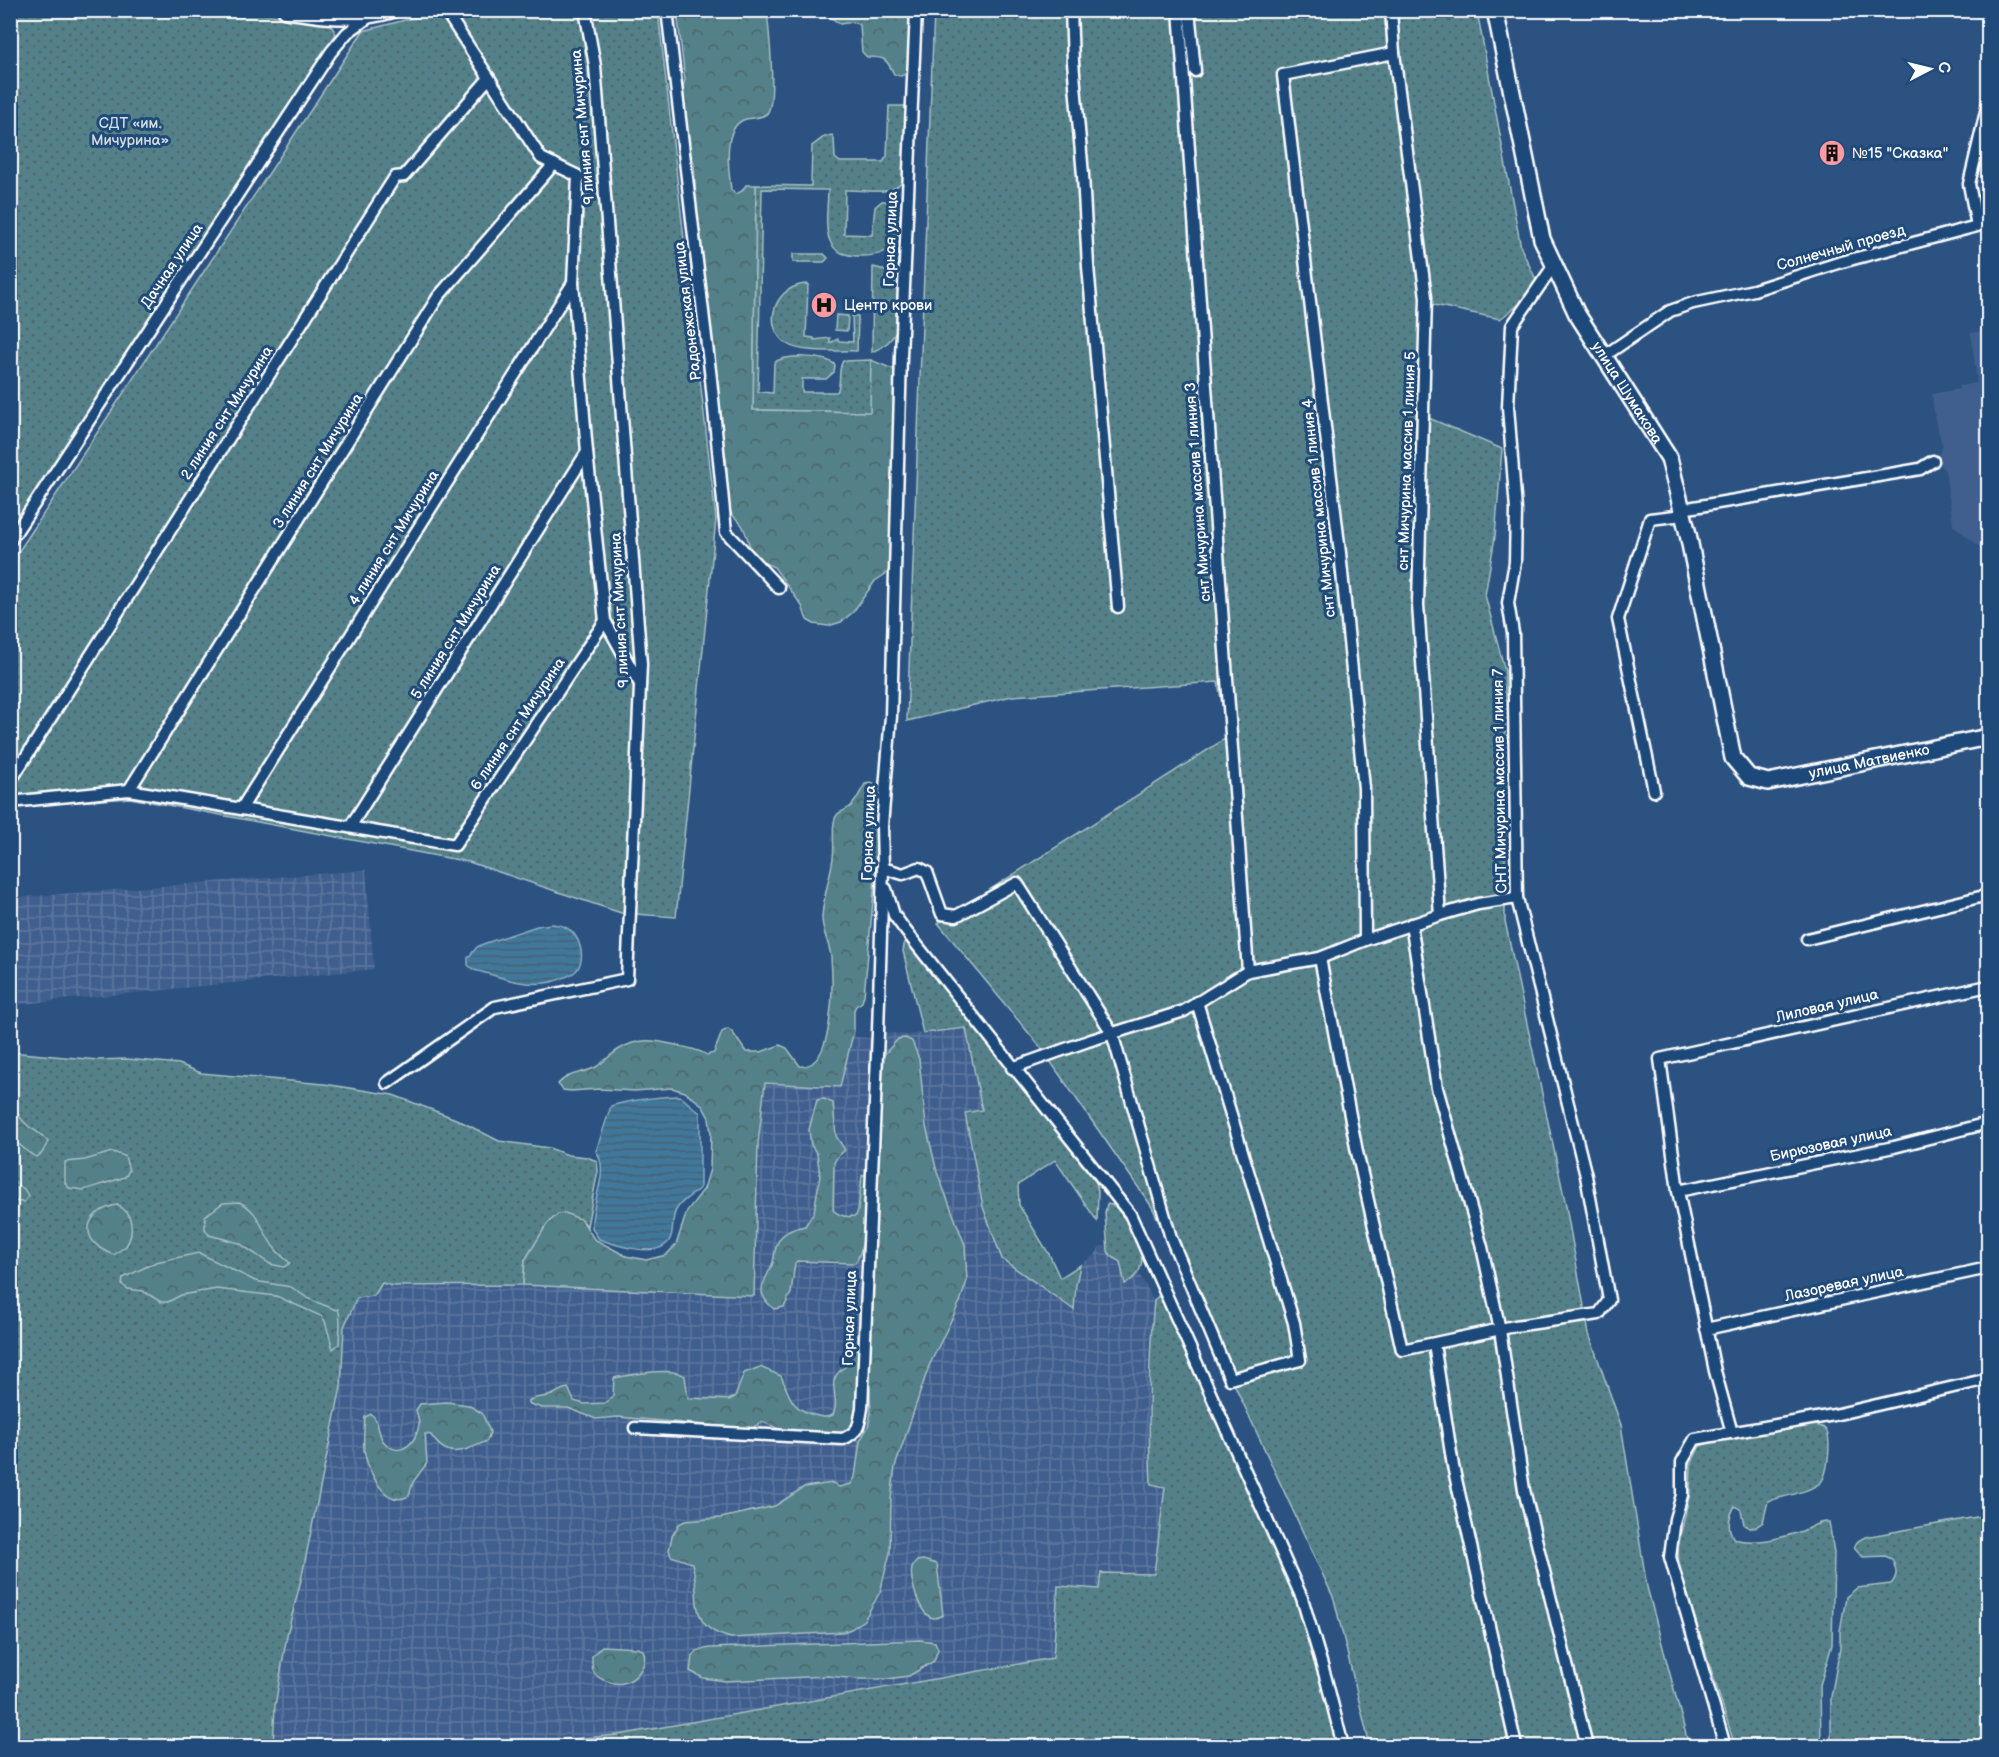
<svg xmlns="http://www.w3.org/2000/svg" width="1999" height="1757" font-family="'Balsamiq Sans',sans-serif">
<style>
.built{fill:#3f5f8e}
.industrial{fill:url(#industrial-grid)}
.grass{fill:url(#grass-dots);stroke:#a8c0c4;stroke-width:1.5}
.forest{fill:url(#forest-crowns);stroke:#a8c0c4;stroke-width:1.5}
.water{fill:url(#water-rules);stroke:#8caec3;stroke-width:1.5}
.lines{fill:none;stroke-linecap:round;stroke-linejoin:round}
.street-casing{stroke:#fff;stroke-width:15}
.secondary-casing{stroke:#fff;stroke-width:20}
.street{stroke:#1f4a7a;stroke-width:10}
.secondary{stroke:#1f4a7a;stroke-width:15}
.labels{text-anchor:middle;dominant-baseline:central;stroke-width:6;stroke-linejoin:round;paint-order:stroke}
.park-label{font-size:15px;fill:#d4dfe2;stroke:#1f4a7a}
.street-label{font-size:15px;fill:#fff;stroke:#1f4a7a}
.poi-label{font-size:15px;fill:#fff;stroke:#1f4a7a;text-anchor:start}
</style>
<defs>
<pattern id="industrial-grid" width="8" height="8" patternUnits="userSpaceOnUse" patternTransform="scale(1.5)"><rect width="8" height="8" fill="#3f5f8e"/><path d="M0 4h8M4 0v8" fill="none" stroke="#5c779f"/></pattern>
<pattern id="grass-dots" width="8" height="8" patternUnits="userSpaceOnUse" patternTransform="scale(1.5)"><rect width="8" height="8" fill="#528089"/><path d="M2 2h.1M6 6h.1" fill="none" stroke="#4f666a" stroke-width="1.8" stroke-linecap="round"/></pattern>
<pattern id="forest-crowns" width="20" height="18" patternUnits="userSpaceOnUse" patternTransform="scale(1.5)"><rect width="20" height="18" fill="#528089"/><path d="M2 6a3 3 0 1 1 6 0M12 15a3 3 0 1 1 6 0" fill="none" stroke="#4f666a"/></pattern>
<pattern id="water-rules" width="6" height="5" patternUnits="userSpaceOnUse" patternTransform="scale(1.5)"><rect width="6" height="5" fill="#40789b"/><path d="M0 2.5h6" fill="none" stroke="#476070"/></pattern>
</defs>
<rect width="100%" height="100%" fill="#2c5282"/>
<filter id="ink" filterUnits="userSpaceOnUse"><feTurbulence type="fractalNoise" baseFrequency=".0167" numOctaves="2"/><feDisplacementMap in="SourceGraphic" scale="12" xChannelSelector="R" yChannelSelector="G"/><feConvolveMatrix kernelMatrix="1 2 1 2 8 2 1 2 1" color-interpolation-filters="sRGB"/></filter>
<g filter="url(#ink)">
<!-- built -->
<path class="built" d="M 1988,330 L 1988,554 L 1953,525 L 1945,470 L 1936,459 L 1943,447 L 1935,420 L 1932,394 L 1959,389 L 1959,386 L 1977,383 L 1971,333 Z"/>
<!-- industrial -->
<g class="industrial">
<path d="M 366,870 L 374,969 L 11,1005 L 11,898 Z"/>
<path d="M 966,1028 L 982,1110 L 966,1113 L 983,1207 L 1002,1259 L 1074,1310 L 1080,1265 L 1096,1254 L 1100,1246 L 1124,1246 L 1154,1301 L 1149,1350 L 1148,1419 L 1151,1484 L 1165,1486 L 1154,1574 L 1101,1573 L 1100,1589 L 1058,1587 L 1054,1658 L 618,1735 L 514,1744 L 443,1742 L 420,1746 L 273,1746 L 275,1706 L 287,1635 L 301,1580 L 341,1387 L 344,1327 L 357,1298 L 382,1283 L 392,1286 L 504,1284 L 754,1296 L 758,1144 L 765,1083 L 840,1087 L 854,1030 L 855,1030 L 855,1037 L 872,1038 L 873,1031 L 906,1035 Z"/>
</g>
<!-- grass -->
<g class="grass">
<path d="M 229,10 L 329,22 L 336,34 L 11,530 L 11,11 Z"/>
<path d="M 440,11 L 658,11 L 716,519 L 676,917 L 621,913 L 469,862 L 130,798 L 11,807 L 11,563 L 363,31 Z"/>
<path d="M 934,11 L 1477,11 L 1521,248 L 1540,288 L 1500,319 L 1420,302 L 1424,416 L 1502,449 L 1495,537 L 1485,595 L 1505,671 L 1505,921 L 1565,1201 L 1589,1334 L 1621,1425 L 1647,1587 L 1689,1746 L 1370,1746 L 1334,1599 L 1152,1207 L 1041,1048 L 938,923 L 1228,737 L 1218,682 L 1012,696 L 907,721 Z"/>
<path d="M 889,106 L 906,106 L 903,180 C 893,198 862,189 845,190 L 844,234 L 872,235 L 875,207 L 882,201 L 890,201 C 897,205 899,213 899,221 C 899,250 883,257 857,256 C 845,255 835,253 830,241 C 824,227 828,205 828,190 L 762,189 L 758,392 L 773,393 L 774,363 C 782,354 827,355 835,365 L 834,372 L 826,379 L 802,379 L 802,392 L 837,392 C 842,382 837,371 843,361 L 871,360 L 871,412 L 753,410 L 756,185 L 811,186 L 812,146 L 824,137 L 832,135 L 834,138 L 835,158 L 840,162 L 883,162 L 887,156 Z"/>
<path d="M 793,254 L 824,254 L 828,258 L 824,262 L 793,262 Z"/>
<path d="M 873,267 C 896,270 900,292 899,311 C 899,318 899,324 897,330 C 892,341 882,348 872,352 Z"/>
<path d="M 808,284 L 806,337 L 814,338 L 814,340 L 830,338 L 830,343 L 838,339 L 839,341 L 853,342 L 852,316 L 858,316 L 857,351 C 839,350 802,354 787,344 C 760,325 776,284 808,284 Z"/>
<path d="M 836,315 L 848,316 L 847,331 L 835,330 Z"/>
<path d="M 905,940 L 908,941 L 1096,1182 L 1098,1192 L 1097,1221 L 1055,1160 L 1018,1185 L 1019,1205 L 1049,1254 L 1060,1278 L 1080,1265 L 1076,1285 L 1074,1310 L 1002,1259 L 983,1207 L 965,1113 L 982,1110 L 966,1028 L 923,1033 L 903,951 Z"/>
<path d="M 10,1052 L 98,1060 L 127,1059 L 179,1064 L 201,1073 L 324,1084 L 393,1095 L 456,1119 L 499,1141 L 549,1148 L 568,1155 L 587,1157 L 597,1161 L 598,1171 L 587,1226 L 582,1220 L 558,1214 L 548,1224 L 525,1260 L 523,1285 L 392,1286 L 382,1283 L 374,1296 L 357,1298 L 344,1327 L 341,1387 L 301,1580 L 287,1635 L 275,1706 L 273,1746 L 11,1746 Z"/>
<path d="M 1107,1204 L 1116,1206 C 1130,1228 1161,1264 1125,1284 L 1120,1262 L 1111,1256 L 1108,1251 L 1105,1213 Z"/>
<path d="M 1158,1296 L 1163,1301 L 1297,1600 L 1326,1699 L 1337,1746 L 420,1746 L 443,1742 L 514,1744 L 618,1735 L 1053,1658 L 1058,1586 L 1099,1589 L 1101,1573 L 1154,1574 L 1165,1487 L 1151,1484 C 1148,1423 1148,1362 1154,1301 Z"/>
<path d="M 1810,1424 C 1814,1425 1821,1426 1824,1428 C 1833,1434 1828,1474 1821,1482 C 1811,1492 1781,1497 1768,1501 L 1763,1522 L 1756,1527 L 1749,1528 L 1744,1524 L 1741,1510 L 1735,1506 C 1728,1518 1727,1528 1734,1539 C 1755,1545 1782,1538 1802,1531 C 1812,1527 1819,1521 1829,1522 L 1834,1553 L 1832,1645 L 1820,1685 L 1821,1746 L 1735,1746 L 1679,1567 L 1678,1547 L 1690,1493 L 1691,1464 L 1700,1446 L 1726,1436 L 1761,1434 Z"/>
<path d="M 1988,1515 L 1988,1746 L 1831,1746 L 1831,1697 L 1840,1648 L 1840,1631 L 1846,1597 L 1857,1588 L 1891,1584 C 1899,1575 1896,1569 1892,1559 L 1885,1556 L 1863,1557 L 1854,1547 L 1858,1541 L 1865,1537 Z"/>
</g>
<!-- forest -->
<g class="forest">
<path d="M 677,11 L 767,11 C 769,30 776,97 768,112 C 764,118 753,118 746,119 C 721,126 729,171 731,190 L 736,194 L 742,191 L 746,185 L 756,185 L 753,410 L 870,412 L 871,360 L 893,369 L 896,375 L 891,567 L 887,573 L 875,581 L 853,612 L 841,622 L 828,626 L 814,624 L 807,620 L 802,606 L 774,567 L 753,558 C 750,548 748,537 743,527 C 740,520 732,518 729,509 C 724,489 731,462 722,445 L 713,343 L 705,314 L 693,295 L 687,204 L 688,196 L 695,184 L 694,163 L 687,144 L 675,136 L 674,115 L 685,80 Z"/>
<path d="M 828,11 L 911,11 L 908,74 L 900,76 L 894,74 C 886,58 885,57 867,57 L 862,52 L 860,25 L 853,22 L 840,24 L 829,16 Z"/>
<path d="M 872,783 L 878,787 L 879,801 L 874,891 L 864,995 L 862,1002 L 856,1006 L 854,1010 L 854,1030 L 840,1087 L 765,1083 L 758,1144 L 754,1296 L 523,1285 L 525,1260 L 547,1224 L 558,1214 L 565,1213 L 582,1220 L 594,1239 L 626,1256 L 646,1260 L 666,1255 L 676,1245 L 687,1211 L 704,1189 L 710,1169 L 711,1133 L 709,1118 L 702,1105 L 685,1092 L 672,1088 L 635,1091 L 599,1089 L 571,1091 L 563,1090 L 558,1084 C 568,1072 583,1074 596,1067 C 604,1062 610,1055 618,1050 C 638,1037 654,1040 676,1045 C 687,1048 698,1049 707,1055 L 714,1053 L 722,1032 L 728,1029 L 733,1033 L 746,1052 L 761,1052 L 780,1045 L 787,1048 L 800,1066 C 835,1070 833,981 831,957 C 830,944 822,933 822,917 C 823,898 830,878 833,858 C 835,846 832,834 834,822 C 836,811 843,812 850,807 C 856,802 861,791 865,784 Z"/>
<path d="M 905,1038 L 912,1041 L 919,1059 L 926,1126 L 937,1172 L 965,1245 L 967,1281 L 960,1302 L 929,1366 L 895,1467 L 891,1499 L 890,1553 L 880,1592 L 864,1620 L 851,1629 L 843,1632 L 731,1638 C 685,1627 702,1597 692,1563 L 671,1556 L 669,1550 L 672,1536 L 679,1524 L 685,1521 L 721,1518 L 775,1506 L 804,1487 L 833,1483 L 839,1487 L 851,1484 L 855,1477 L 860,1441 L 868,1427 L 871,1413 L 869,1374 L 882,1057 L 898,1039 Z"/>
<path d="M 11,1097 C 14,1106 18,1117 25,1123 C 33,1131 42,1133 48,1142 L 42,1153 L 37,1157 C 26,1154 21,1142 11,1141 Z"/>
<path d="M 824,1099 L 833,1103 L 836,1136 L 845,1150 L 837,1157 L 834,1163 L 833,1210 C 841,1217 846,1217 856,1216 L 858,1210 L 862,1176 L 865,1174 L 866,1177 C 866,1197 867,1248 855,1263 L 851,1263 L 797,1261 L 795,1263 L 791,1293 L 784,1307 L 774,1309 C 754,1292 763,1285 772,1265 C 775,1258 774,1249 778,1242 C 782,1232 795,1228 805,1226 L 814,1212 L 820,1175 L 817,1154 L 811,1145 L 809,1130 L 817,1100 Z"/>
<path d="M 112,1152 L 125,1156 L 129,1171 L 125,1177 L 84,1190 L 69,1188 L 65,1183 L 65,1162 L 85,1160 Z"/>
<path d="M 11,1180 L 24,1189 L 29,1196 L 24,1202 L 11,1201 Z"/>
<path d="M 239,1202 C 259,1210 261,1230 273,1246 C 277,1252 284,1258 290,1263 L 284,1267 L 270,1264 L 239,1243 L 209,1235 L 205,1229 L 205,1216 L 223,1203 Z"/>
<path d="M 117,1205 C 133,1212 135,1232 126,1246 C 123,1249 117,1252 114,1255 C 79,1243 81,1212 117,1205 Z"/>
<path d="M 199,1253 L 255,1281 L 291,1287 L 309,1299 L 336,1310 L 338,1309 C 342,1319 339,1333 339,1344 L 333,1349 L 325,1321 L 321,1316 L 276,1296 L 217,1289 L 181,1295 L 168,1302 L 161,1302 L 143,1291 L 128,1289 L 122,1285 L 123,1278 L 156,1262 Z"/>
<path d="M 853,1342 L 859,1344 L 862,1351 L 858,1413 L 852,1426 L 844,1433 L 786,1432 L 763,1422 L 750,1429 L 618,1417 L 596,1419 L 568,1408 L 542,1408 L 530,1404 L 528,1401 C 536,1396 546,1398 554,1394 C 560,1391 560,1389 568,1388 L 574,1401 L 584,1404 L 606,1403 L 613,1396 L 614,1378 C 632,1375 671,1366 685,1376 L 688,1398 L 729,1400 L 735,1397 L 744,1373 L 760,1367 L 781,1376 C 790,1396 790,1408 814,1415 C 822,1417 825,1418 833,1415 C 842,1394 822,1382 846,1366 L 850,1344 Z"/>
<path d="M 447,1402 L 468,1405 L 482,1413 L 490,1432 L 487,1441 C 463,1451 448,1461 431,1435 L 425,1434 L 427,1463 L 413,1482 L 409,1496 C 384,1509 368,1470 364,1450 C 363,1438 364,1428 365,1417 L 371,1414 C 381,1421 376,1436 386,1444 C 402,1458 416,1442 419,1425 C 419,1421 417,1414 416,1410 L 420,1404 Z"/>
<path d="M 923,1560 L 937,1564 L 943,1615 C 940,1616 937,1618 934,1618 C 920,1617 909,1580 912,1568 C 913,1565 914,1564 917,1561 Z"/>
<path d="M 920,1640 L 935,1642 L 938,1649 L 934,1661 L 909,1676 L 887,1679 L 857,1679 L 828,1676 L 726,1681 L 703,1678 L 690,1671 L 692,1657 L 696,1651 L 710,1648 Z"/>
<path d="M 602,1646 L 637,1648 L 643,1650 C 649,1663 637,1680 623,1683 C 615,1685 597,1680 593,1671 C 592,1667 592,1660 592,1656 Z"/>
</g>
<!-- water -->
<g class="water">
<path d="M 552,924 C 556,925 562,925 565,927 C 580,934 587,958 576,971 C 571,976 558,980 551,982 C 526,988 498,976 474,970 L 468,965 L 468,958 L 477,947 L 483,944 L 537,926 Z"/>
<path d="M 680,1096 L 700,1113 L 700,1188 C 693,1194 683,1200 678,1207 C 670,1217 675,1229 670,1239 C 660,1260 615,1245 599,1239 C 597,1236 593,1231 592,1227 C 590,1203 611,1172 596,1151 L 611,1106 C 634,1099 656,1097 680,1096 Z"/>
</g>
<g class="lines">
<defs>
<g id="street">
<path d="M 445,10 L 541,158 L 578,176 L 573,283 L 587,452 L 605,621 L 640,684"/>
<path d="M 667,10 L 711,379 L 726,532 L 779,588"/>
<path d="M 1071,10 L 1073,62 L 1083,175 L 1088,266 L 1118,607"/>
<path d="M 1179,10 L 1248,971"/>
<path d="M 1189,10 L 1195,71"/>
<path d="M 1391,10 L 1394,53 L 1426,297 L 1418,605 L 1440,915"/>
<path d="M 1604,356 L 1670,311 L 1693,303 L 1754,290 L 1838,263 L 1977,226 L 1969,184 L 1988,103"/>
<path d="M 1682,509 L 1920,469 L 1933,461"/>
<path d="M 10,541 L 331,52 L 347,33 L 369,17"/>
<path d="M 10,782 L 395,177 L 404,176 L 489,78"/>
<path d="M 129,790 L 438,297 L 554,164"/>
<path d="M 1654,791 L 1618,619 L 1650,519 L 1683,515"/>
<path d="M 10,802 L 129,790 L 455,845 L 605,621"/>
<path d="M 241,809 L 573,283"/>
<path d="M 350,827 L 587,452"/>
<path d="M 883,868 L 903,874 L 919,868 L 927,872 L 942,914 L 956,916 L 1017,883 L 1112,1033 L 1171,1238 L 1230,1379 L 1300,1360 L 1294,1323 L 1197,1002"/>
<path d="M 886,889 L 894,915 L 905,930 L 1130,1214 L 1302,1598 L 1326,1679 L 1343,1746"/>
<path d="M 1411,924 L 1437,1088 L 1482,1247 L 1500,1330 L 1524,1490 L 1587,1746"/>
<path d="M 1807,939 L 1988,895"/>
<path d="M 1365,940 L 1364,788 L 1340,553 L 1283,75 L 1394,53"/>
<path d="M 1320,958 L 1357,1152 L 1402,1350 L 1515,1326 L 1599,1314 L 1609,1300 L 1586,1176 L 1517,898 L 1513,633 L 1508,603 L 1515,562 L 1516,510 L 1508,407 L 1512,326 L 1554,265"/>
<path d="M 1012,1068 L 1088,1041 L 1184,1011 L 1248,971 L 1320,958 L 1365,940 L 1440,915 L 1478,904 L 1517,898"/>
<path d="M 387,1083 L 495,1007 L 627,979 L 641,664 L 595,66 L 585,10"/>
<path d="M 1678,1191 L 1894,1147 L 1988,1123"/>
<path d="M 1706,1329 L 1988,1268"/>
<path d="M 1434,1344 L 1453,1466 L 1516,1746"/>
<path d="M 635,1428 L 843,1439 C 860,1431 859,1425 862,1408 L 878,1032 L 883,868 L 882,826 L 891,716 L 901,356 L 916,10"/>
<path d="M 1732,1433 L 1715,1371 L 1678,1191 L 1660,1059 L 1988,986"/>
<path d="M 1725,1746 L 1670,1557 L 1675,1519 L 1682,1495 L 1682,1462 L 1695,1439 L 1834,1415 L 1988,1379"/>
</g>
<g id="secondary">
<path d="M 286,10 C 322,15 356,21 391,10"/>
<path id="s1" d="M 1495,10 L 1542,239 L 1577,314 L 1669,458 L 1688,534 L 1733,758 L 1749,777 L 1768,782 L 1988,737"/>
</g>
</defs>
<!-- street casing -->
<use href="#street" class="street-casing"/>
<!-- secondary casing -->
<use href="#secondary" class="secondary-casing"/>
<!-- street -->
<use href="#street" class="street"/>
<!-- secondary -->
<use href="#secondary" class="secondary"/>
</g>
</g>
<!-- icons -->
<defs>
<symbol id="building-disc" viewBox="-11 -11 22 22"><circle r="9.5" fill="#ff9aa2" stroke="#1f4a7a"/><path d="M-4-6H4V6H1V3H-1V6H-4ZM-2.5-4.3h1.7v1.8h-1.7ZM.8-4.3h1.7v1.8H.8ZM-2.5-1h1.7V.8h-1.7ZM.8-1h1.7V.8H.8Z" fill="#111"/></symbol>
<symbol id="hospital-disc" viewBox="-11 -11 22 22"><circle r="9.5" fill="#ff9aa2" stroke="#1f4a7a"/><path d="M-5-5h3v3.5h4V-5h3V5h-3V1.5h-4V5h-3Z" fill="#111"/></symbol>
</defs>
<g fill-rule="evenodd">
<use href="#building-disc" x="1817" y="138" width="30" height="30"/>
<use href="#hospital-disc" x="809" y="290" width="30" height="30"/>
</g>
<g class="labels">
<!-- park labels -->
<g class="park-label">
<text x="130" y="123">СДТ «им.<tspan x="130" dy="17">Мичурина»</tspan></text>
</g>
<!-- street labels -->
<g class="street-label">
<text transform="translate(583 127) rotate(-95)">9 линия снт Мичурина</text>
<text transform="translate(891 239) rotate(-88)">Горная улица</text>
<text transform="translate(1841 248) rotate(-16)">Солнечный проезд</text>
<text transform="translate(172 266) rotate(-56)">Дачная улица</text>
<text transform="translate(688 311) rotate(-97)">Радонежская улица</text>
<text stroke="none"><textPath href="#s1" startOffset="410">улица Шумакова</textPath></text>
<text transform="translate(227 413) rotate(-57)">2 линия снт Мичурина</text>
<text transform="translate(318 461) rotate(-58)">3 линия снт Мичурина</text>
<text transform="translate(1407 461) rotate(-88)">снт Мичурина массив 1 линия 5</text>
<text transform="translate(1198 492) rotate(-94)">снт Мичурина массив 1 линия 3</text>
<text transform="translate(1319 508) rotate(-96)">снт Мичурина массив 1 линия 4</text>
<text transform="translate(394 538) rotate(-58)">4 линия снт Мичурина</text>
<text transform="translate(620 610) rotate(-93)">9 линия снт Мичурина</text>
<text transform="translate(456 632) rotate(-58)">5 линия снт Мичурина</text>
<text transform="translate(518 724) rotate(-56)">6 линия снт Мичурина</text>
<text stroke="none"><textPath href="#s1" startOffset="942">улица Матвиенко</textPath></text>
<text transform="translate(1500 781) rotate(-91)">СНТ Мичурина массив 1 линия 7</text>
<text transform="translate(869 833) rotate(-88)">Горная улица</text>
<text transform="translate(1827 1006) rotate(-13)">Лиловая улица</text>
<text transform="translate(1831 1144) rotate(-12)">Бирюзовая улица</text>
<text transform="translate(1844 1284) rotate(-12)">Лазоревая улица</text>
<text transform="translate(850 1318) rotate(-88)">Горная улица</text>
</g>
<!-- poi labels -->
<g class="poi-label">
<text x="1852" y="153">№15 "Сказка"</text>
<text x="844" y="305">Центр крови</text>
</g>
</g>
<!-- margin -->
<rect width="1999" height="1757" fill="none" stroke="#1f4a7a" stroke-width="36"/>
<rect x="18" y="18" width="1963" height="1721" fill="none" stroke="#fff" stroke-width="2" filter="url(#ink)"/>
<!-- north arrow -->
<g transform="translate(1930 69) rotate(83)" stroke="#1f4a7a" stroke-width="4.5" paint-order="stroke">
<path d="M0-4.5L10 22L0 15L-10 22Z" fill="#ffffff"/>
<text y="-9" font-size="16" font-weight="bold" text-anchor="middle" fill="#ffffff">С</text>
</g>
</svg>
